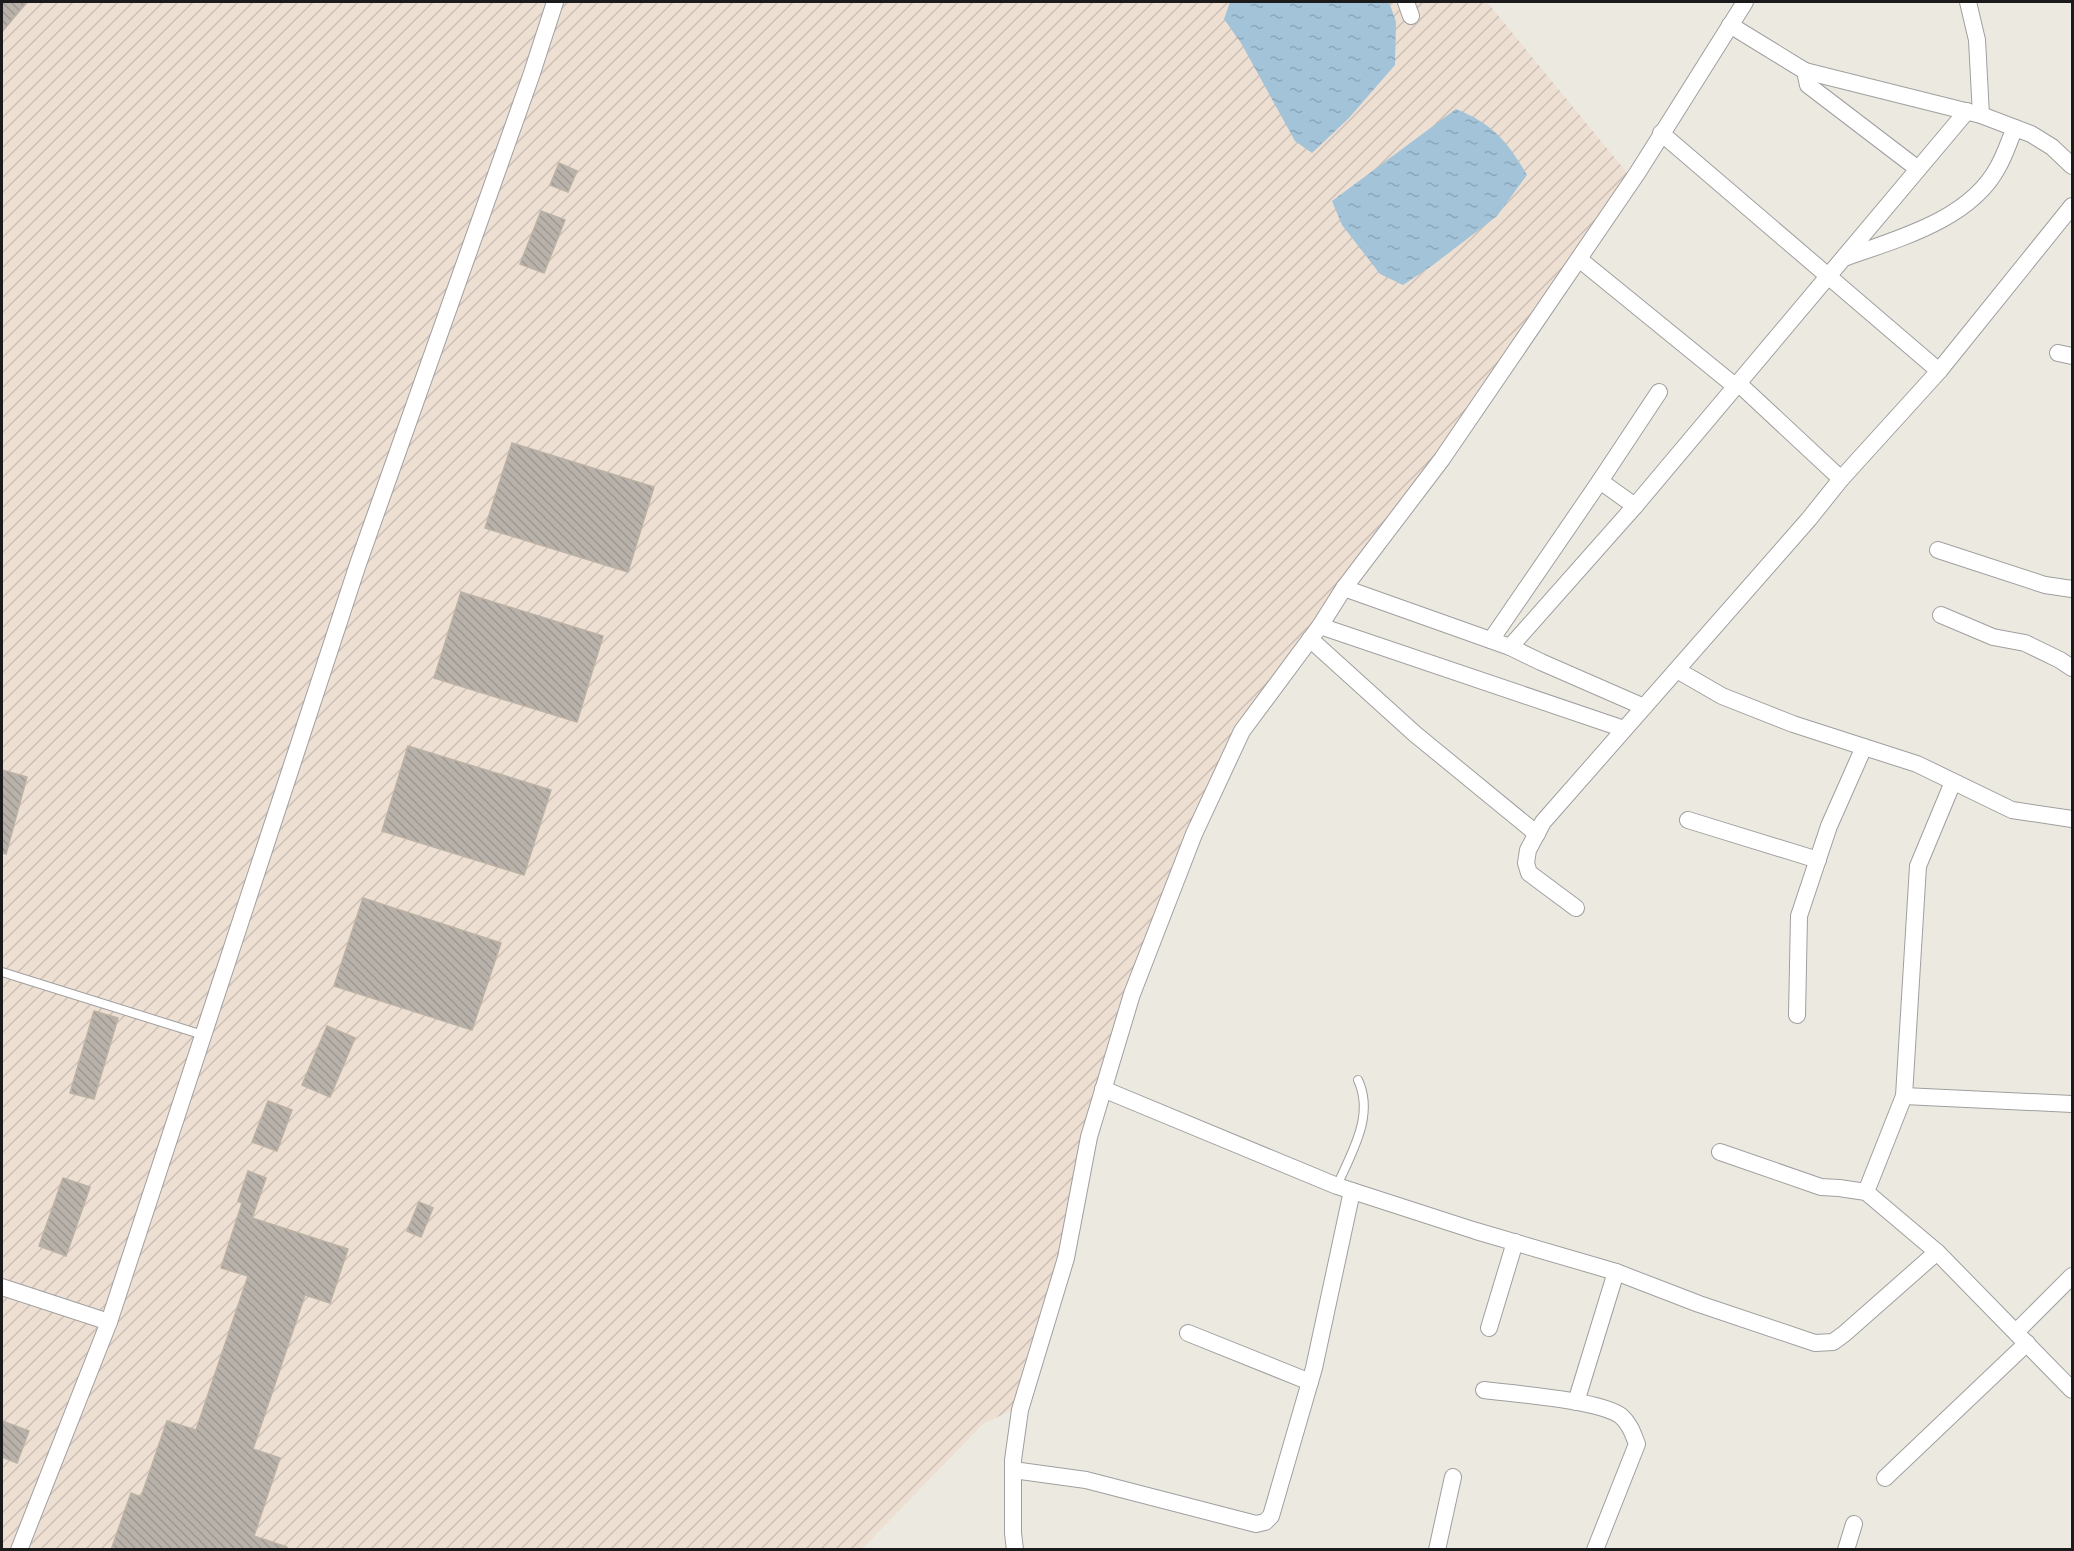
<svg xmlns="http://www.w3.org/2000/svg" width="2074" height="1551" font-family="Cabin,sans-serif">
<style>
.military{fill:url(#military-furrows)}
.water{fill:url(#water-ripples)}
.building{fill:url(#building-back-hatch);stroke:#bcb2a4;stroke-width:1.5}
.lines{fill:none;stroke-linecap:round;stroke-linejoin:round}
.service-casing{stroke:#9f9f9f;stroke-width:10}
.minor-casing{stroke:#9f9f9f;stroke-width:18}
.service{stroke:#fff;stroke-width:8}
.minor{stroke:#fff;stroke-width:16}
</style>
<defs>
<pattern id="military-furrows" width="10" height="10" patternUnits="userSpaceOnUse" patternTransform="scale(1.5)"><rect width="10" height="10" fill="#eedfd3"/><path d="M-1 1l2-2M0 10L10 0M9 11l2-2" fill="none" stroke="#ccbfb5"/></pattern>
<pattern id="water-ripples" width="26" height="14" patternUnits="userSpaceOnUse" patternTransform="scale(1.5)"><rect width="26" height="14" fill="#a2c3d8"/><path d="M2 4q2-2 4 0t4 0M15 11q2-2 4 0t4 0" fill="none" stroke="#8ba7b9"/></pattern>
<pattern id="building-back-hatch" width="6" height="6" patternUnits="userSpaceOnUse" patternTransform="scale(1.5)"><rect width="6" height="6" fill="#b8b2aa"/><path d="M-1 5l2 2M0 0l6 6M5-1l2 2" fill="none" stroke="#9e9892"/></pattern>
</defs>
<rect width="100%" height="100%" fill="#eceae0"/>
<!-- military -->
<g class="military">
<path d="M 2,2 L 549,2 L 101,1327 L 12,1549 L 2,1550 Z"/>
<path d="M 562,2 L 1487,2 L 1628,174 L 1438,455 L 1338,586 L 1188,831 L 1014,1409 L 983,1424 L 862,1549 L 26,1550 L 362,573 Z"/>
</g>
<!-- water -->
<g class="water">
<path d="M 1230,2 L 1389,2 L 1396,22 L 1395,65 L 1349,118 L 1312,153 L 1295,141 L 1241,43 L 1224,19 Z"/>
<path d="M 1456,109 C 1493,124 1507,141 1527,175 L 1497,216 L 1433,265 L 1403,285 L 1380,274 L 1342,225 L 1332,201 Z"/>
</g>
<!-- building -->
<g class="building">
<path d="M 2,2 L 27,2 L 2,32 Z"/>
<path d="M 559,163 L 577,171 L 568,192 L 550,185 Z"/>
<path d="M 541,211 L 565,220 L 544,273 L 520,264 Z"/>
<path d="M 512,443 L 654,487 L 628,572 L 485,528 Z"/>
<path d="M 461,592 L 603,636 L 577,722 L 434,678 Z"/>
<path d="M 408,746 L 551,790 L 524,875 L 382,831 Z"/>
<path d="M 2,770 L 27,777 L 6,854 L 2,853 Z"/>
<path d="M 363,898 L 501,943 L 472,1030 L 334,986 Z"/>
<path d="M 94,1011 L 118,1018 L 94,1099 L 70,1093 Z"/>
<path d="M 327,1026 L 355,1038 L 330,1097 L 302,1085 Z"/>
<path d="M 268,1101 L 292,1110 L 277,1151 L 252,1142 Z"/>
<path d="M 248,1171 L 266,1178 L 252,1218 L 348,1249 L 330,1303 L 305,1295 L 253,1449 L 280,1458 L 254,1536 L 287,1547 L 287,1550 L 111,1550 L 131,1493 L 141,1497 L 167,1421 L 196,1430 L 248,1276 L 221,1268 L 242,1203 L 238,1201 Z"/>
<path d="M 63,1178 L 90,1187 L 66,1256 L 39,1246 Z"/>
<path d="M 419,1202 L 433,1208 L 421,1237 L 407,1231 Z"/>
<path d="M 2,1421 L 29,1431 L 17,1463 L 2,1457 Z"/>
</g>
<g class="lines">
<defs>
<g id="service">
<path d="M 2,972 L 203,1035"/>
<path d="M 1337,1186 C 1351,1153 1375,1116 1358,1080"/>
</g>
<g id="minor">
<path d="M 1406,2 L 1411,16"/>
<path d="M 1968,2 L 1977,40 L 1981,115"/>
<path d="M 1730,25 L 1805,71 L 1981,115 L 2031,134 L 2052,147 L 2072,166"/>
<path d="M 1805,71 L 1808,85 L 1918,169"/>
<path d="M 1661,133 L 1939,371"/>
<path d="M 1844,258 C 1897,239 1970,220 1998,167 C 2005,155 2009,141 2015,128"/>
<path d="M 1579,259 L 1735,386"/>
<path d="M 2058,353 L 2072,356"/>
<path d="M 1738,383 L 1841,479"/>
<path d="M 1635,506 L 1600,481 L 1659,392"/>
<path d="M 1938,550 L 2045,585 L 2072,589"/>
<path d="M 1344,588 L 1510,647 L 1635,506 L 1967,111"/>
<path d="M 1941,615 L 1993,637 L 2025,643 L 2060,660 L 2072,668"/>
<path d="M 1320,626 L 1624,729"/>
<path d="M 1310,639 L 1415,734 L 1537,834"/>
<path d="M 1491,640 L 1600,481"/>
<path d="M 1510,647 L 1541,662 L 1644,707"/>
<path d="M 1677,670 L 1722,696 L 1793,724 L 1917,764 L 2012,810 L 2072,819"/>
<path d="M 1688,820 L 1818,860"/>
<path d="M 1576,908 L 1529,873 L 1526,863 L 1528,850 L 1543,822 L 1809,519 L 1841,479 L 1939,371 L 2072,206"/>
<path d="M 1797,1015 L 1799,916 L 1829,826 L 1864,747"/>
<path d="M 1103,1089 L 1337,1186 L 1476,1231 L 1616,1272 L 1699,1304 L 1815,1343 L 1833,1342 L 1844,1334 L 1937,1252"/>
<path d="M 1904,1096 L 2072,1104"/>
<path d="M 1720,1152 L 1821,1187 L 1839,1188 L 1866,1192 L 1937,1252 L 2072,1390"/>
<path d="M 1866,1192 L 1904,1096 L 1918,866 L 1953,782"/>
<path d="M 2,1287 L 109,1322"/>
<path d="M 1489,1328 L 1515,1242"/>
<path d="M 2016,1332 L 2072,1276"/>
<path d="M 1188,1333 L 1310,1382"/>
<path d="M 1484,1390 C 1514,1394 1599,1400 1621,1416 C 1630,1424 1633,1434 1637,1444 L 1595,1550"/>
<path d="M 1576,1402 L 1616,1272"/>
<path d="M 1013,1470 L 1086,1480 L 1256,1524 L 1265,1522 L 1271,1516 L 1314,1368 L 1352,1191"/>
<path d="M 1885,1478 L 2027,1343"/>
<path d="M 19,1550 L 109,1322 L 358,564 L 531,76 L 555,2"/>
<path d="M 1015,1550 L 1013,1533 L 1013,1460 L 1020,1410 L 1066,1258 L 1089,1137 L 1132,994 L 1194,834 L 1242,731 L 1320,626 L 1344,588 L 1442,459 L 1638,172 L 1745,2"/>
<path d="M 1437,1550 L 1453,1477"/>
<path d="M 1846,1550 L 1854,1524"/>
</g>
</defs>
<!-- service casing -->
<use href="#service" class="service-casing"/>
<!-- minor casing -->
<use href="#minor" class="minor-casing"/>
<!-- service -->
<use href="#service" class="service"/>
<!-- minor -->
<use href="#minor" class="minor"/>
</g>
<!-- border -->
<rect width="2074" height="1551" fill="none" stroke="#1b1b1b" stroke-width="6"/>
</svg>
